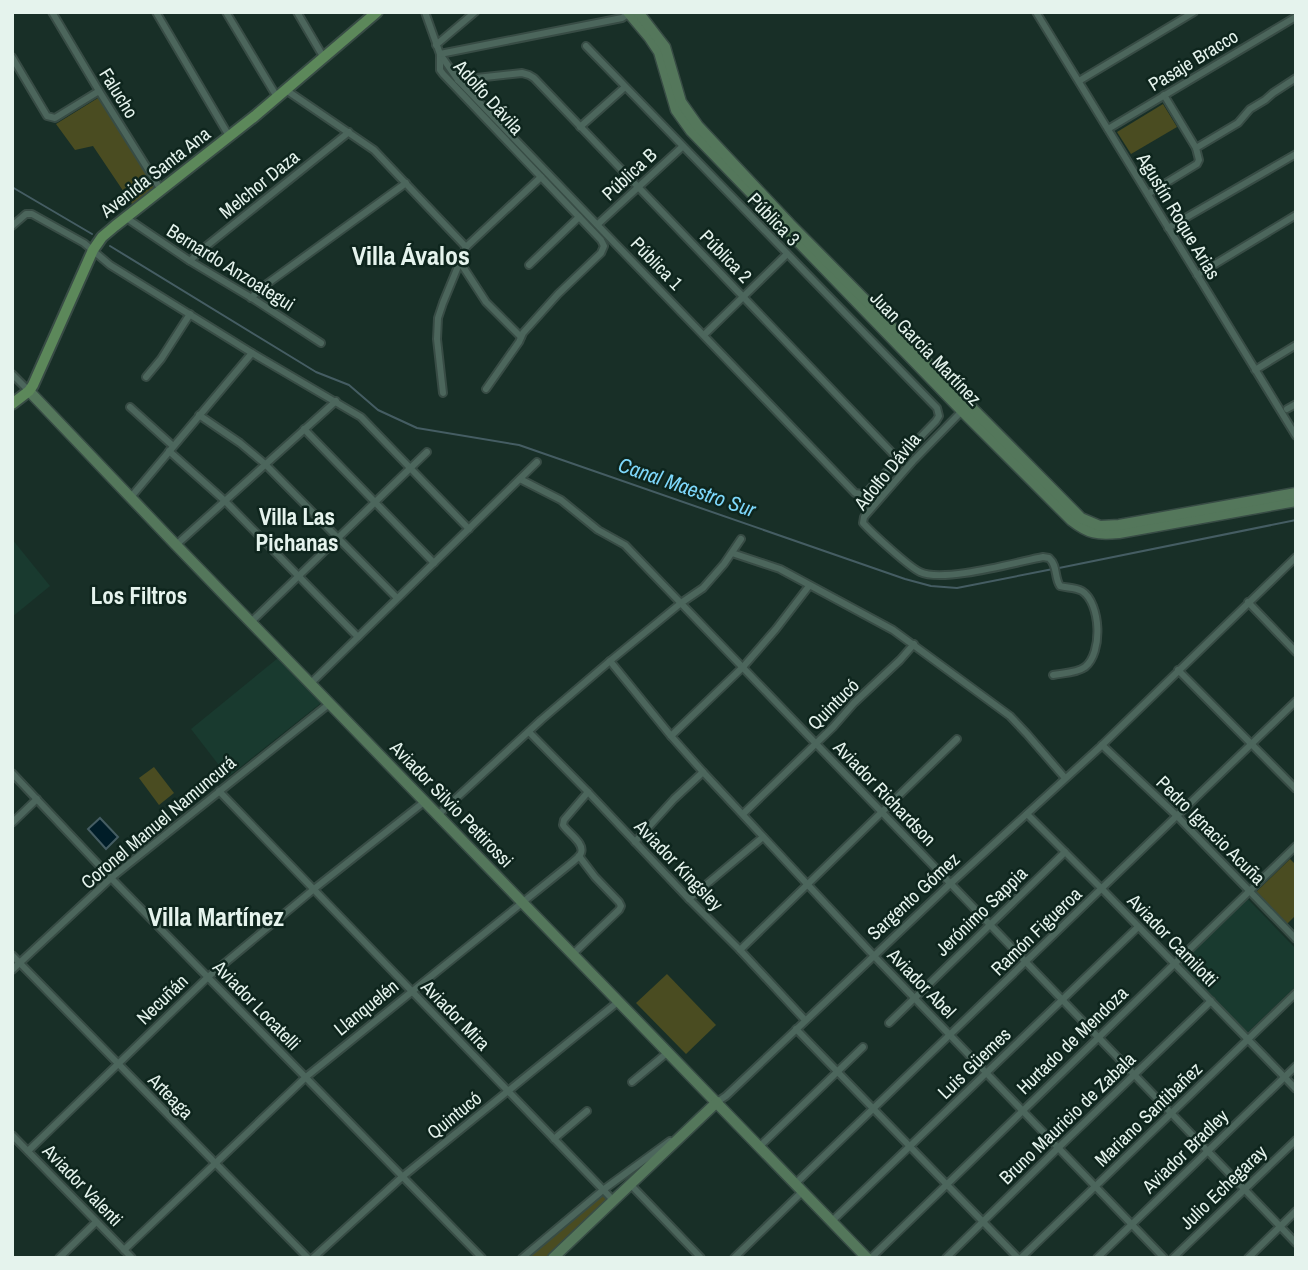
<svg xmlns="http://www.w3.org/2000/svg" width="1308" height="1270" font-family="'Archivo Narrow',sans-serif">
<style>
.built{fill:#193a2f}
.green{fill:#4a4c21}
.water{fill:#001d28;stroke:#455d63;stroke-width:2}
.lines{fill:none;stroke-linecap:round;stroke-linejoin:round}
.stream{stroke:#455d63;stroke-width:2}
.minor-casing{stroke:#384c45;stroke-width:10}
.secondary-casing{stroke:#384c45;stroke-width:13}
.primary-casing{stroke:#384c45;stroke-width:14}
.minor{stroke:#4c665c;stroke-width:6}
.secondary{stroke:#54775b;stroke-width:10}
.primary{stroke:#5c885a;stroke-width:10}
.labels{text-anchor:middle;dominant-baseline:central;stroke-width:5;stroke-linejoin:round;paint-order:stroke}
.street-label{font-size:19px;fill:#e5f3ed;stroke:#0e251d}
.water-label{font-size:21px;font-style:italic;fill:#7ed8fc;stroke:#0e251d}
.quarter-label{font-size:23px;font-weight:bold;fill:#e5f3ed;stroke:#0e251d}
.district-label{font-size:26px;font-weight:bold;fill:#e5f3ed;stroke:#0e251d}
</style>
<rect width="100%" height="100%" fill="#182f27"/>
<!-- built -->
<g class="built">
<path d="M 12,539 L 50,586 L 12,617 Z"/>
<path d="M 278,658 L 321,703 L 228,777 L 191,729 Z"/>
<path d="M 1246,897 L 1296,949 L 1296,986 L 1246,1034 L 1178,963 Z"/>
</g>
<!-- green -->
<g class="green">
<path d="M 98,98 L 157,189 L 134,207 L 93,146 L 75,150 L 56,124 Z"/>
<path d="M 1163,104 L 1177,127 L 1131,154 L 1117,132 Z"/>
<path d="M 154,767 L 174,793 L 159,805 L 139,778 Z"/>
<path d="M 1290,859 L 1296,865 L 1296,915 L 1287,924 L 1256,892 Z"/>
<path d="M 667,974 L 716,1025 L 686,1054 L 636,1003 Z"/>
<path d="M 604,1194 L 607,1201 L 548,1258 L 528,1258 Z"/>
</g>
<!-- water -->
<path class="water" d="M 100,818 L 118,837 L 106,849 L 88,829 Z"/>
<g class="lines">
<!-- stream -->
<g class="stream">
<path d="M 12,187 L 92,234"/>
<path d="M 110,246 L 316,372 L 349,385 L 378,410 L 417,428 L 519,445 L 905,579 L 931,586 L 957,588 L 1053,569"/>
<path d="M 1059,568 L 1296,520"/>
</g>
<defs>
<g id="minor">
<path d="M 52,12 L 99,91 L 161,190"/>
<path d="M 156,12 L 229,136"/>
<path d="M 226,12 L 277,97"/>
<path d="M 297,12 L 324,58"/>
<path d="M 425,12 L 440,54 L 440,70 L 443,74 L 601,240 L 604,246 L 601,253 L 558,294 L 523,333 L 519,342 L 486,389"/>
<path d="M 1036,12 L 1296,436"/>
<path d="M 436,45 L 475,12"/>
<path d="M 440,54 L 458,80 L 855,493 L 862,494 L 866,493 L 936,421 L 939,416 L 937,408 L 586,46"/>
<path d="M 440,54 L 622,18 L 631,12"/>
<path d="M 12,57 L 47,116 L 55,118 L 99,91"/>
<path d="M 458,80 L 522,73 L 529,75 L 534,78 L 899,460"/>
<path d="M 1079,81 L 1194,12"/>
<path d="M 286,90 L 374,150 L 466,247 L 541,177"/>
<path d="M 1164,95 L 1196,148"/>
<path d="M 580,127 L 625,87"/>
<path d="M 1108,129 L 1294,18"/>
<path d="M 1148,194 L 1197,164 L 1199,160 L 1196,148 L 1238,123 L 1250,109 L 1265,100 L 1273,93 L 1296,78"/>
<path d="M 125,217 L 190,261 L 255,300 L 321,343"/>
<path d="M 598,224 L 682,147"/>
<path d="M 12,226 L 26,214 L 32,214 L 84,243 L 110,265 L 252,353 L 361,417 L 469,529"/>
<path d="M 1168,228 L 1296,154"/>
<path d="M 190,261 L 199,252 L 349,132"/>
<path d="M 460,262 L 486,302 L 521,337"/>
<path d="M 529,265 L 579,217"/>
<path d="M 1197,275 L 1296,215"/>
<path d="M 251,298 L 264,286 L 406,183"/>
<path d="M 704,335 L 787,254"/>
<path d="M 1255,370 L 1296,345"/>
<path d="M 12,374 L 29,391"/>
<path d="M 146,377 L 161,359 L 190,314"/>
<path d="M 443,393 L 437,339 L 438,318 L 443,303 L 466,247"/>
<path d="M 130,407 L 173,446"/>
<path d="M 1287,409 L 1296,404"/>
<path d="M 962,411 L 913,461 L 864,517 L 863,523 C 872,533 909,567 920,572 C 943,583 1017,562 1043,557 L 1049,558 C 1058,566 1054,577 1060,586 C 1067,588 1075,587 1082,591 C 1101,603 1103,653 1085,667 C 1077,673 1063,673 1053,675"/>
<path d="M 199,415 L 240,443 L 265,464 L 397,598"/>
<path d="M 304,429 L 434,563"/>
<path d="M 169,451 L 225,501 L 358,637"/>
<path d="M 520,479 L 561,500 L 598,530 L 625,545 L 1296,1243"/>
<path d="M 131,497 L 252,353"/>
<path d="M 176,545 L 336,401"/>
<path d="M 732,553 L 780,569 L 893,630 L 1010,716 L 1027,734 L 1065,778"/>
<path d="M 1248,602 L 1296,652"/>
<path d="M 251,622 L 427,452"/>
<path d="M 610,661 L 671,736 L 703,772 L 874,956 L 1164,1258"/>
<path d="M 1178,670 L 1296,789"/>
<path d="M 310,684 L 537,462"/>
<path d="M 529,732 L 588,792 L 689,899 L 740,950 L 805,1020"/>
<path d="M 671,736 L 743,667 L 776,629 L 809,586"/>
<path d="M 1102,745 L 1177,816 L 1296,939"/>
<path d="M 12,773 L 111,878 L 482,1258"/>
<path d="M 219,791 L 613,1200"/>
<path d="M 743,814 L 833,727 L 854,703 L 900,660 L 914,644"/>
<path d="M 1027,814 L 1102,889 L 1296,1089"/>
<path d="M 438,815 L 541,720 L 610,661 L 681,603 L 703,588 L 724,564 L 741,539"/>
<path d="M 12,823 L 37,799"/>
<path d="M 635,842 L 674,799 L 703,772"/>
<path d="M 689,899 L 763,837"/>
<path d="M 740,950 L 957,739"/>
<path d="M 573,954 L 619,910 L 621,906 L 619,902 L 595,877 L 579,856"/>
<path d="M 12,955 L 308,1258"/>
<path d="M 12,970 L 111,878 L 329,704"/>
<path d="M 889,1023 L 1065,852"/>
<path d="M 796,1029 L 1018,1258"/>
<path d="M 632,1082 L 668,1052"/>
<path d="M 717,1102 L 726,1096 L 950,884 L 1099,748 L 1296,557"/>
<path d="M 12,1135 L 132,1258"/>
<path d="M 554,1139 L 587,1111"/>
<path d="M 760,1146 L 863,1047"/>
<path d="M 28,1151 L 208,977 L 314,889 L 424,802"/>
<path d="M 796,1183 L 1296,701"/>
<path d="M 630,1184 L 701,1258"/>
<path d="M 832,1221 L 1138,927"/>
<path d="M 124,1250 L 306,1077 L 569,865 C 572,862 580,857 581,853 C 585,843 567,832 563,825 L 564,820 L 588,792"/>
<path d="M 59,1258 L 96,1222"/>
<path d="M 313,1258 L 402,1177 L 619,1001"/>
<path d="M 522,1258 L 603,1190 L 670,1141"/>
<path d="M 734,1258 L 803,1191"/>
<path d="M 871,1258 L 1296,846"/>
<path d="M 946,1258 L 1058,1148 L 1211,1001"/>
<path d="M 1021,1258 L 1296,993"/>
<path d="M 1097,1258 L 1296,1066"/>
<path d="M 1173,1258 L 1296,1140"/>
<path d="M 1248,1258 L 1296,1211"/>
</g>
<g id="secondary">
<path d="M 628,12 L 649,37 L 659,52 L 676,110 L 691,131 L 962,411 L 1071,520 C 1089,534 1097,535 1119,533 L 1296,501"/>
<path d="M 638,12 L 665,47 L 681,102 L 698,126 L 790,224 L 1081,518 L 1100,526 L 1119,525 L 1296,493"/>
<path d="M 29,391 L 176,545 L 867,1258"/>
<path d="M 553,1258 L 717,1102"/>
</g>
<path id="primary" d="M 12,404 L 29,391 L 33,385 L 93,250 L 102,237 L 115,226 L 255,116 L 377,12"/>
</defs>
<!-- minor casing -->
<use href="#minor" class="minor-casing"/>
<!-- secondary casing -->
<use href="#secondary" class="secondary-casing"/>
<!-- primary casing -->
<use href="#primary" class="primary-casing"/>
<!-- minor -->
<use href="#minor" class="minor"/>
<!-- secondary -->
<use href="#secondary" class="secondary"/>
<!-- primary -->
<use href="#primary" class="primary"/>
</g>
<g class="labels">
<!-- street labels -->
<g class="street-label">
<text transform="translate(1193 60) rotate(-31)">Pasaje Bracco</text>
<text transform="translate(119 93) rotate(58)">Falucho</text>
<text transform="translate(489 97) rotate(48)">Adolfo Dávila</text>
<text transform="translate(155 172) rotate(-38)">Avenida Santa Ana</text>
<text transform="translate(629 174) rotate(-43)">Pública B</text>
<text transform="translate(259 184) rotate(-39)">Melchor Daza</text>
<text transform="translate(1179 216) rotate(59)">Agustín Roque Arias</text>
<text transform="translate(774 219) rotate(46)">Pública 3</text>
<text transform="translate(726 256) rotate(46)">Pública 2</text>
<text transform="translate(657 263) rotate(46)">Pública 1</text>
<text transform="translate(231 267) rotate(32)">Bernardo Anzoategui</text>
<text transform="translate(926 348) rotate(46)">Juan García Martínez</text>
<text transform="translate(887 471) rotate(-51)">Adolfo Dávila</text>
<text transform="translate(833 704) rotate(-45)">Quintucó</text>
<text transform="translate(885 793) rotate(46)">Aviador Richardson</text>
<text transform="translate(452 804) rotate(46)">Aviador Silvio Pettirossi</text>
<text transform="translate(158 822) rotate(-40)">Coronel Manuel Namuncurá</text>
<text transform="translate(1211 830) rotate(45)">Pedro Ignacio Acuña</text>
<text transform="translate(679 865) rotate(46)">Aviador Kingsley</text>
<text transform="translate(913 896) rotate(-43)">Sargento Gómez</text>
<text transform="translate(981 911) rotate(-44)">Jerónimo Sappia</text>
<text transform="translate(1036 931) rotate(-44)">Ramón Figueroa</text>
<text transform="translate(1173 940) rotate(46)">Aviador Camilotti</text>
<text transform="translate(922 983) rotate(46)">Aviador Abel</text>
<text transform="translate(162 999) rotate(-44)">Necuñán</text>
<text transform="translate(257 1005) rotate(46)">Aviador Locatelli</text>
<text transform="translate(366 1007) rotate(-39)">Llanquelén</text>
<text transform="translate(456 1015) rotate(46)">Aviador Mira</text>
<text transform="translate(1072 1040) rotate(-44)">Hurtado de Mendoza</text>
<text transform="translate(974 1063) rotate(-44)">Luis Güemes</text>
<text transform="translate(171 1096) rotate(46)">Arteaga</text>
<text transform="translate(1148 1114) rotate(-44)">Mariano Santibañez</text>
<text transform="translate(454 1115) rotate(-39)">Quintucó</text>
<text transform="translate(1067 1118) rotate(-44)">Bruno Mauricio de Zabala</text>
<text transform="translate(1185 1151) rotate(-44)">Aviador Bradley</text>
<text transform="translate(83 1185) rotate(46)">Aviador Valenti</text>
<text transform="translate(1223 1187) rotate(-44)">Julio Echegaray</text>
</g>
<!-- water labels -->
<g class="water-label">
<text transform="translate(687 487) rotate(19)">Canal Maestro Sur</text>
</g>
<!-- quarter labels -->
<g class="quarter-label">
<text x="297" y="516">Villa Las<tspan x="297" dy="26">Pichanas</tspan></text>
<text x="139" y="595">Los Filtros</text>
</g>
<!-- district labels -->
<g class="district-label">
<text x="411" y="255">Villa Ávalos</text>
<text x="216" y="916">Villa Martínez</text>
</g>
</g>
<!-- border -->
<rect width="1308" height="1270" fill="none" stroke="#e5f3ed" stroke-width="28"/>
</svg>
